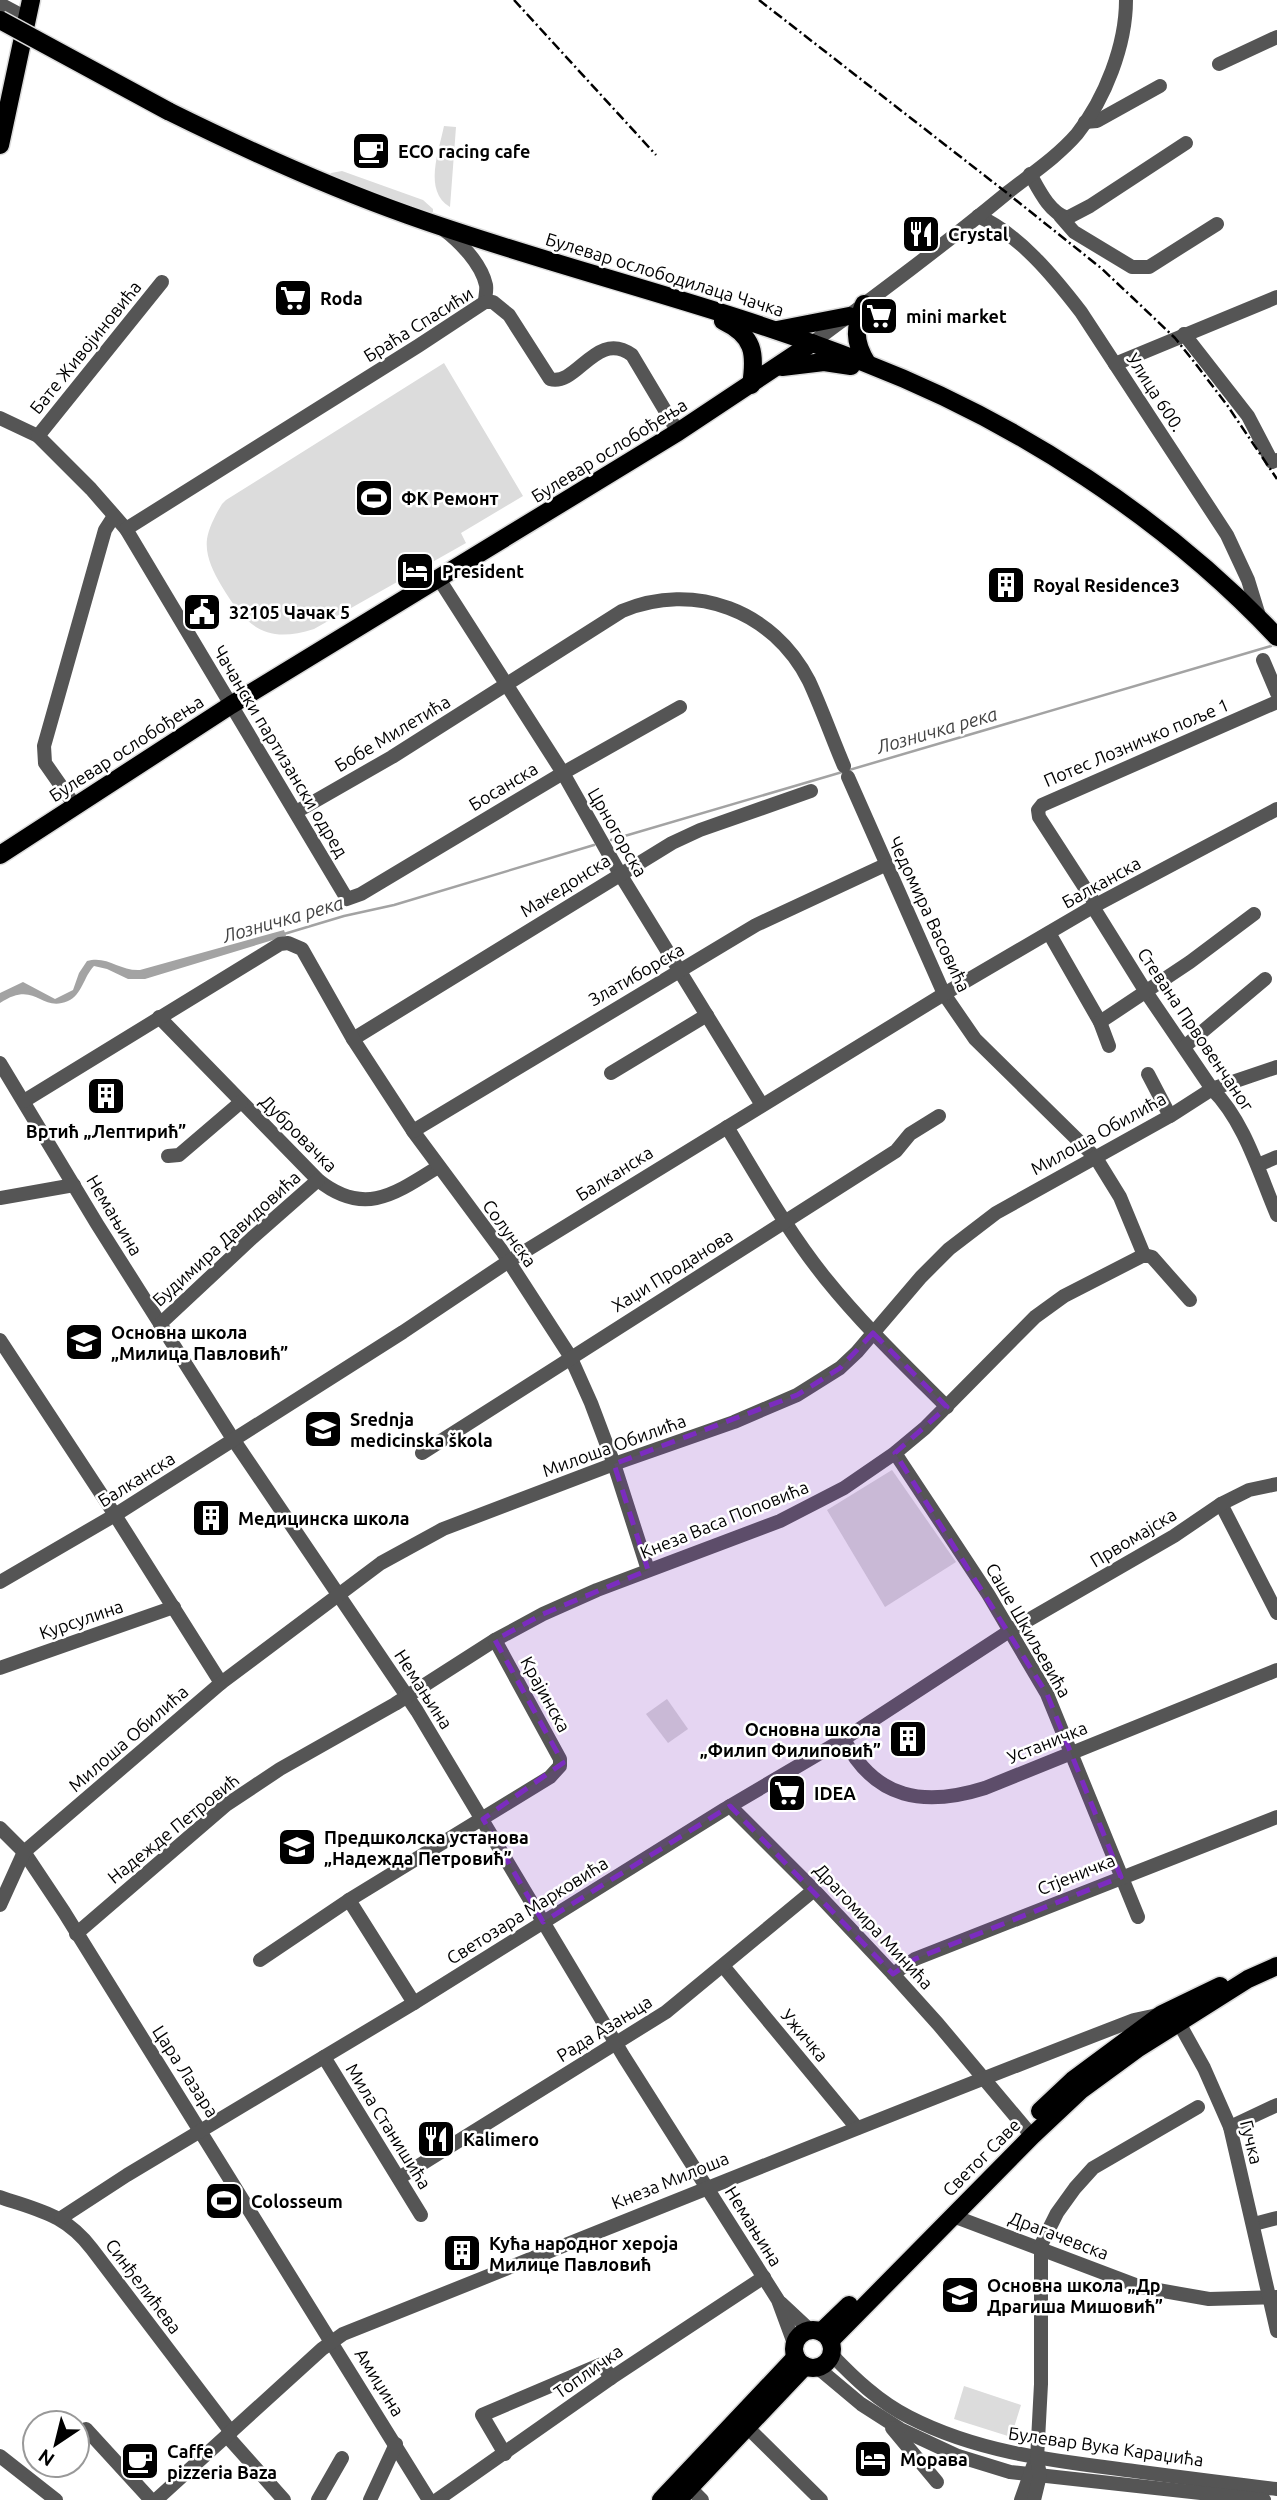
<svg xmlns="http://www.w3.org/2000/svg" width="1277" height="2500" font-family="Ubuntu,sans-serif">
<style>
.green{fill:#dcdcdc}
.water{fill:#a3a3a3}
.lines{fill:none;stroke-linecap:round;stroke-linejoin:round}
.stream{stroke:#a3a3a3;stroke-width:2.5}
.major-casing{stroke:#dbdbdb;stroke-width:21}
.minor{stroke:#555;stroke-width:14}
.major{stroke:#000;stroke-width:18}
.rail{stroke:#000;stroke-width:2.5;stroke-dasharray:10 3.5 2 3.5;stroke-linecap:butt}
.major-bridge-casing{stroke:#dbdbdb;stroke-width:21;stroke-linecap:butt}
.major-bridge{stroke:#000;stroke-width:18}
.marked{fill:#7b2cbf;fill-opacity:0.2;stroke:#7b2cbf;stroke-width:5;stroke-dasharray:14 9;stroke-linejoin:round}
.labels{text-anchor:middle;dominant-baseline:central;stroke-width:5;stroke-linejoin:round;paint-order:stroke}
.poi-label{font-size:18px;font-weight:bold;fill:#000;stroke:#fff;text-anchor:start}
.street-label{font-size:18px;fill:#000;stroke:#fff}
.water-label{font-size:19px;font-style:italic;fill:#444;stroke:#fff}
</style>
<rect width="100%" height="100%" fill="#fff"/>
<!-- green -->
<g class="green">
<path d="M 444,126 L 456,127 L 450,207 C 423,191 439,151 444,126 Z"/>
<path d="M 342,171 L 423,200 L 433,209 L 433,212 L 426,213 L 330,176 L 331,173 Z"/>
<path d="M 444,363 L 523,496 L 461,533 L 466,543 L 314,629 C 264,645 245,625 221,585 C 213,571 205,556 207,539 C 209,527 216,514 222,504 L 226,500 Z"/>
<path d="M 892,1470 L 956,1562 L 885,1607 L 827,1510 Z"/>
<path d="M 667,1699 L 688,1729 L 668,1743 L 646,1714 Z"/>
<path d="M 964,2386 L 1021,2405 L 1011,2437 L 954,2419 Z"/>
</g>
<!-- water -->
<path class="water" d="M 284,930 L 286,936 L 145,979 L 128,979 L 107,969 L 94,966 C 84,976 82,995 68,1001 C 40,1013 36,979 0,1003 L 0,993 L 23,982 L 55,999 L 73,990 L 79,973 L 87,961 C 107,955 119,971 140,970 Z"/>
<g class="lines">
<!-- stream -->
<g class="stream">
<path d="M 611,840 L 1271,646"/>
<path d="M 284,934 L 344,916 L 394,905 L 594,845"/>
</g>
<defs>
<g id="major">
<path d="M 168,111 C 245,149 326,186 408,215 C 559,269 716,304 865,363 C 1016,421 1166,519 1277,637"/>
<path d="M 0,145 L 31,0"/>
<path d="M 864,304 C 855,327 853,341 867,363"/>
<path d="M 723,321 C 754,336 756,353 751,385"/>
<path d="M 777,330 L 849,316"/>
<path d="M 782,367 L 824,362 L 851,366"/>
<path d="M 0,855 L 231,705 L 678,432 L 812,343"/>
<path d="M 1040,2111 L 1073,2080 L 1162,2014 L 1220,1986"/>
<circle cx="813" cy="2349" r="19"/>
<path d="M 821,2332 L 849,2305"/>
<path d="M 830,2341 L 1032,2136 L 1081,2090 L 1137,2049 L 1248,1979 L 1277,1966"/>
<path d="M 661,2500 L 796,2357"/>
<path d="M 678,2500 L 805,2366"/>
</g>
</defs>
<!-- major casing -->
<use href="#major" class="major-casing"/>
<!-- minor -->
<g class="minor">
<path d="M 0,4 L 28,19"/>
<path d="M 1219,64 L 1277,37"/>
<path d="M 1085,122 L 1097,121 L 1160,86"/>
<path d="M 1030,174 C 1039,190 1049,212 1067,218 L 1090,206 L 1186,143"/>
<path d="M 978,216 C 1019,234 1054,277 1081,312 L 1227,535 L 1248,580 L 1260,619"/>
<path d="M 1060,216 L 1074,232 L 1132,267 L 1149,267 L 1217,224"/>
<path d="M 443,229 C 460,242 481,263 486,285 C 487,290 485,297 485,302"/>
<path d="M 1184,334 L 1248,416 L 1272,462 L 1277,460"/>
<path d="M 812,343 C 878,294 944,245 1007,193 C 1031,174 1057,157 1077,134 C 1105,99 1126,45 1126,0"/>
<path d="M 1115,364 L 1277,297"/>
<path d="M 0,418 L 38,436 L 91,489 L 126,529 L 347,899 L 361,894 L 563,773 L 680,707"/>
<path d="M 38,436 L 162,282"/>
<path d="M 126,529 L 418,346 L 485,302 L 493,302 L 509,315 L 550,379 C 577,387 596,329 632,355 L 678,432"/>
<path d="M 439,579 L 563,773 L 620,874 L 762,1105"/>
<path d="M 1263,660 L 1277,693"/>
<path d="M 848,777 L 944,994 L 975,1039 L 1096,1158 L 1120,1197 L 1144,1255"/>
<path d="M 75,806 L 45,763 L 44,746 L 105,530 L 114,516"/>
<path d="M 296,812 L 392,757 L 622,611 C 694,581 773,610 809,681 C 822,709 832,738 844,766"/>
<path d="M 1096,905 L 1039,817 L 1038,810 L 1042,805 L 1277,702"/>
<path d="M 1093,907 L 1146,992 L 1212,1089 C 1245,1122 1259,1173 1277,1215"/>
<path d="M 1049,933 L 1100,1022 L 1109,1046"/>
<path d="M 159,1017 L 318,1180 C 364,1217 395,1194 438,1167"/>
<path d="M 1100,1022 L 1190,962 L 1254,914"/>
<path d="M 353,1039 L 672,843 L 700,830 L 811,791"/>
<path d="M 1184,1047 L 1265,979"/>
<path d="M 0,1063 L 97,1224 L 233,1439 L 417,1711 L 624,2057 L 778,2300 L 795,2346"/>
<path d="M 611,1073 L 707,1015"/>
<path d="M 1148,1074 L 1170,1116"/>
<path d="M 24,1101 L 280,944 L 288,943 L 302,949 L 353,1039 L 413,1131 L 502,1251 L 570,1356 L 591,1403 L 614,1464 L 648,1570"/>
<path d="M 727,1127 C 758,1178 788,1232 826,1279 C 863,1325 906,1366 947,1407"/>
<path d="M 413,1131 L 756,925 L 885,865"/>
<path d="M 168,1156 L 179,1155 L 241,1102"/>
<path d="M 1258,1165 L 1277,1157"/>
<path d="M 0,1198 L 74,1185"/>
<path d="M 160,1324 L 252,1238 L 318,1180"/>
<path d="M 0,1340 L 115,1515 L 221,1683"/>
<path d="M 422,1453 L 896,1151 L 910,1134 L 939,1116"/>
<path d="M 895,1453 L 988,1594 L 1047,1694 L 1138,1917"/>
<path d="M 1221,1504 L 1277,1613"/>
<path d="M 0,1582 L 115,1515 L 403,1332 L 509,1261 L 944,994 L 1096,905 L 1277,809"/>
<path d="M 0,1668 L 174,1607"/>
<path d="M 844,1739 C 875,1800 925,1807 985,1788 L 1277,1670"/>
<path d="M 730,1806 L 814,1890 L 893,1974 L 938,2024 L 1032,2136"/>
<path d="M 0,1828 L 24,1852 L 64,1912 L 429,2500"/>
<path d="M 349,1900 L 414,2003"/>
<path d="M 0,1905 L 24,1852 L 221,1683 L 381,1563 L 443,1529 L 614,1464 L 734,1422 L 797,1395 L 840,1368 L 857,1352 L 921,1277 L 949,1249 L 996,1213 L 1170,1116 L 1212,1089 L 1277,1067"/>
<path d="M 76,1934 L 226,1805 L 280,1769 L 395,1704 L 495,1640 L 543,1614 L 597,1590 L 780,1521 L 844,1488 L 895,1453 L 925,1428 L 1035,1317 L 1064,1296 L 1144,1255 L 1152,1257 L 1190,1300"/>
<path d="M 260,1960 L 349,1900 L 550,1777 L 560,1766 L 560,1759 L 495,1640"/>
<path d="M 723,1966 L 857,2128"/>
<path d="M 893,1974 L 915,1959 L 1277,1817"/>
<path d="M 324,2057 L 421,2215"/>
<path d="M 1230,2127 L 1277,2105"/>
<path d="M 399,2178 L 666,2012 L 814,1890"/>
<path d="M 0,2197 C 40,2211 65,2214 92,2249 L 231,2432"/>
<path d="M 953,2216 L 1141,2287 L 1209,2299 L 1277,2297"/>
<path d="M 61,2218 L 127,2175 L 414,2003 L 725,1809 L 844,1739 L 1011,1630 L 1174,1536 L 1221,1504 L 1249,1490 L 1277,1484"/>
<path d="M 1254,2224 L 1277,2218"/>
<path d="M 781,2303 L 811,2331"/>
<path d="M 831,2354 C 854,2378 879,2402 909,2417 C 975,2451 1047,2460 1119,2469 C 1172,2476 1224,2483 1277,2489"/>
<path d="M 818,2368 L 861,2404 L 900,2429 L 958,2456 L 1010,2472 L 1264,2500"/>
<path d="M 742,2422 L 821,2500"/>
<path d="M 892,2428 L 937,2482"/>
<path d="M 86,2429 L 151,2500"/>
<path d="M 227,2436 L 284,2500"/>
<path d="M 505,2454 L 482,2415 L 602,2364 L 611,2378"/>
<path d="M 0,2456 L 56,2500"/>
<path d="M 690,2488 L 702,2500"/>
<path d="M 156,2500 L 322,2349 L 343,2334 C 607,2229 869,2122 1134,2020 L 1162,2014 L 1173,2018 L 1179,2023 L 1204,2068 L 1230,2127 L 1277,2331"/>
<path d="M 318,2500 L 342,2458"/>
<path d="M 370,2500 L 396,2444"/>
<path d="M 437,2500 L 611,2378 L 764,2277"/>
<path d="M 1021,2500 L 1033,2466"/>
<path d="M 1034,2500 L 1040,2475 L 1037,2459 L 1041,2384 L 1041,2245 L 1057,2213 L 1075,2188 L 1093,2168 L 1198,2107"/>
</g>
<!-- major -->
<use href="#major" class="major"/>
<!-- rail -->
<g class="rail">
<path d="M 514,0 L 656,155"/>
<path d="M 759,0 L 1007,193 L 1101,268 L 1134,299 L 1175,338 L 1195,363 L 1227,405 L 1277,479"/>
</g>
<defs>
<path id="major-bridge" d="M 0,20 L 168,111"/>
</defs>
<!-- major-bridge casing -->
<use href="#major-bridge" class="major-bridge-casing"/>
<!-- major-bridge -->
<use href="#major-bridge" class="major-bridge"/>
</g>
<!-- marked area -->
<path class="marked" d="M 873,1333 L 947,1407 L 895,1453 L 1047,1694 L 1121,1877 L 915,1959 L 893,1974 L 730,1806 L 543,1922 L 483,1819 L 563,1763 L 495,1640 L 543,1614 L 648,1570 L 614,1464 L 797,1395 L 840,1368 Z"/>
<!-- icons -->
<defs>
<symbol id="cafe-square" viewBox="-11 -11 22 22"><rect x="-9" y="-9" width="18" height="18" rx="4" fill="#000" stroke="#fff"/><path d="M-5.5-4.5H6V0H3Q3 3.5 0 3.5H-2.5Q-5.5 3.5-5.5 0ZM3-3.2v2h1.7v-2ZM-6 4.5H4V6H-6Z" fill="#fff"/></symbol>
<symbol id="restaurant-square" viewBox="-11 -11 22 22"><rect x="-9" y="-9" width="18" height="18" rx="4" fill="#000" stroke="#fff"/><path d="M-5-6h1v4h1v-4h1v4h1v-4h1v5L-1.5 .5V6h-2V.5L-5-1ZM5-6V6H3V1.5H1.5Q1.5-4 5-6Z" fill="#fff"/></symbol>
<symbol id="supermarket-square" viewBox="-11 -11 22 22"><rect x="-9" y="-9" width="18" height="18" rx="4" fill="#000" stroke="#fff"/><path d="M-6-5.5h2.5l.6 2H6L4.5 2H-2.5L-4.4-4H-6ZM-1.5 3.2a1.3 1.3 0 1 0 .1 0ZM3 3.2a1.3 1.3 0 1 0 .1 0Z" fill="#fff"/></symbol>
<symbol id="stadium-square" viewBox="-11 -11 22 22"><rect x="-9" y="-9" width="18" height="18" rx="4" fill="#000" stroke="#fff"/><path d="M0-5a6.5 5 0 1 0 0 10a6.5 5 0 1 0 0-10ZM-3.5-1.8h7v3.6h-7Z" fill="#fff"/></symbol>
<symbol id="hotel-square" viewBox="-11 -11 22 22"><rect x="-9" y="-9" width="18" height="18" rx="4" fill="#000" stroke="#fff"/><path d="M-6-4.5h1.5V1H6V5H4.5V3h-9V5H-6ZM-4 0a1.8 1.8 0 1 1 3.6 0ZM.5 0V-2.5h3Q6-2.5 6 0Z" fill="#fff"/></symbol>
<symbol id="building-square" viewBox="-11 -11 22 22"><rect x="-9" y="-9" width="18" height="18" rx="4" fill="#000" stroke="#fff"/><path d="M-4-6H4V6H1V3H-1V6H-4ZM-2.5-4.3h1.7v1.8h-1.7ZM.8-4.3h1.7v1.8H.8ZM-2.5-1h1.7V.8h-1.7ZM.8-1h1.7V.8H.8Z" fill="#fff"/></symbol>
<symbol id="civic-square" viewBox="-11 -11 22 22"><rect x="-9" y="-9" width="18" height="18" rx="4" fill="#000" stroke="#fff"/><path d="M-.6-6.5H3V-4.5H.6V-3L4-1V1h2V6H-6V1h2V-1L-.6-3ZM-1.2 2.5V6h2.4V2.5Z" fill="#fff"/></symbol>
<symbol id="school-square" viewBox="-11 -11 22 22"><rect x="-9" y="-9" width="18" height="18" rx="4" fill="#000" stroke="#fff"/><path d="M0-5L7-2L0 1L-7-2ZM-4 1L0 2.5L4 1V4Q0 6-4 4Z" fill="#fff"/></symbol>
</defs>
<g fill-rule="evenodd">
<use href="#cafe-square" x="349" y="129" width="44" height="44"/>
<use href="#restaurant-square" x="899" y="212" width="44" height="44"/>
<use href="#supermarket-square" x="271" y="276" width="44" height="44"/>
<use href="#supermarket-square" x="857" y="294" width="44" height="44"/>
<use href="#stadium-square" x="352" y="476" width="44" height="44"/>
<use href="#hotel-square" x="393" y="549" width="44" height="44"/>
<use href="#building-square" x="984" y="563" width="44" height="44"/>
<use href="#civic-square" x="180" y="590" width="44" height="44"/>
<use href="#building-square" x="84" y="1074" width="44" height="44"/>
<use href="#school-square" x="62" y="1320" width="44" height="44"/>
<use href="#school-square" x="301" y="1407" width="44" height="44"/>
<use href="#building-square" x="189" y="1496" width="44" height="44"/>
<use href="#building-square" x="886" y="1717" width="44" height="44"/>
<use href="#supermarket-square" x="765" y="1771" width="44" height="44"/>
<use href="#school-square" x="275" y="1825" width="44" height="44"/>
<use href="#restaurant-square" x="414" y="2117" width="44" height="44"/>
<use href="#stadium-square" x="202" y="2179" width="44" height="44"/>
<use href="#building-square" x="440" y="2231" width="44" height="44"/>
<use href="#school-square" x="938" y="2273" width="44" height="44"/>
<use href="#hotel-square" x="851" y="2437" width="44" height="44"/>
<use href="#cafe-square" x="118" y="2439" width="44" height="44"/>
</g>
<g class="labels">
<!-- poi labels -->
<g class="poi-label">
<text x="398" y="151">ECO racing cafe</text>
<text x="948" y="234">Crystal</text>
<text x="320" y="298">Roda</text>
<text x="906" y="316">mini market</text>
<text x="401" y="498">ФК Ремонт</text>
<text x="442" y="571">President</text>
<text x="1033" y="585">Royal Residence3</text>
<text x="229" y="612">32105 Чачак 5</text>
<text x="106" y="1131" text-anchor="middle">Вртић „Лептирић”</text>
<text x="111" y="1332">Основна школа<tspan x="111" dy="21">„Милица Павловић”</tspan></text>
<text x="350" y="1419">Srednja<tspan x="350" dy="21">medicinska škola</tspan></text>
<text x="238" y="1518">Медицинска школа</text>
<text x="881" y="1729" text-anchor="end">Основна школа<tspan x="881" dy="21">„Филип Филиповић”</tspan></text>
<text x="814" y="1793">IDEA</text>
<text x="324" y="1837">Предшколска установа<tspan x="324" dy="21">„Надежда Петровић”</tspan></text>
<text x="463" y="2139">Kalimero</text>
<text x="251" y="2201">Colosseum</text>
<text x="489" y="2243">Кућа народног хероја<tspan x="489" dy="21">Милице Павловић</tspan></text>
<text x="987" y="2285">Основна школа „Др<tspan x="987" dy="21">Драгиша Мишовић”</tspan></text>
<text x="167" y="2451">Caffe<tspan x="167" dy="21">pizzeria Baza</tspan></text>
<text x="900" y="2459">Морава</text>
</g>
<!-- street labels -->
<g class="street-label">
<text transform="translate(665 274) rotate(17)">Булевар ослободилаца Чачка</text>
<text transform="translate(418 324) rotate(-32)">Браћа Спасићи</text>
<text transform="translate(85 347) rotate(-51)">Бате Живојиновића</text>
<text transform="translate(1156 392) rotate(57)">Улица 600.</text>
<text transform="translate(609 450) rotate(-32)">Булевар ослобођења</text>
<text transform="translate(392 733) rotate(-31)">Бобе Милетића</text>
<text transform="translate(1136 742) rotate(-23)">Потес Лозничко поље 1</text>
<text transform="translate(126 748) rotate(-33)">Булевар ослобођења</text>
<text transform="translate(281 751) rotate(59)">Чачански партизански одред</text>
<text transform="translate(503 786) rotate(-31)">Босанска</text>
<text transform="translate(618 832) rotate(60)">Црногорска</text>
<text transform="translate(1101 882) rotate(-29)">Балканска</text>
<text transform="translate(565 885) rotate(-32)">Македонска</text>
<text transform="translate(930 914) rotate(65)">Чедомира Васовића</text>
<text transform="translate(636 974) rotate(-30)">Златиборска</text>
<text transform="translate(1196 1029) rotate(56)">Стевана Првовенчаног</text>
<text transform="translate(299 1133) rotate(45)">Дубровачка</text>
<text transform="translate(1098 1133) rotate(-29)">Милоша Обилића</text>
<text transform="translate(614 1173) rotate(-32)">Балканска</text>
<text transform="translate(115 1215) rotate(59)">Немањина</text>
<text transform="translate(510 1233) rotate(54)">Солунска</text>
<text transform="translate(226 1238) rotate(-42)">Будимира Давидовића</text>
<text transform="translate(672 1270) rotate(-32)">Хаџи Проданова</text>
<text transform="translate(614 1445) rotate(-20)">Милоша Обилића</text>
<text transform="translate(136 1479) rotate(-32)">Балканска</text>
<text transform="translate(724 1519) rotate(-22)">Кнеза Васа Поповића</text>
<text transform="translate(1133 1537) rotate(-31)">Првомајска</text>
<text transform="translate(81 1619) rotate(-19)">Курсулина</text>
<text transform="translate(1029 1630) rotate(60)">Саше Шкиљевића</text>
<text transform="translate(424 1689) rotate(57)">Немањина</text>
<text transform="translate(546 1694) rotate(61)">Крајинска</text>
<text transform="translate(128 1738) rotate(-41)">Милоша Обилића</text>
<text transform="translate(1047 1742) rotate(-22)">Устаничка</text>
<text transform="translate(173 1828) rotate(-39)">Надежде Петровић</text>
<text transform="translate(1076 1874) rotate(-22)">Стјеничка</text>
<text transform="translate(527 1910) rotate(-32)">Светозара Марковића</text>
<text transform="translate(874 1926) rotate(47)">Драгомира Минића</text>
<text transform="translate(604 2028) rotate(-32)">Рада Азањца</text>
<text transform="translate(805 2035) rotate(50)">Ужичка</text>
<text transform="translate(186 2071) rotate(57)">Цара Лазара</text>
<text transform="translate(389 2126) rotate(58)">Мила Станишића</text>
<text transform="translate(1252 2142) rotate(76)">Гучка</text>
<text transform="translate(981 2157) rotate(-45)">Светог Саве</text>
<text transform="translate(670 2180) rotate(-22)">Кнеза Милоша</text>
<text transform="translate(754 2226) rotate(58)">Немањина</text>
<text transform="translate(1059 2235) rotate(21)">Драгачевска</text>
<text transform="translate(144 2286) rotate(53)">Синђелићева</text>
<text transform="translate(588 2371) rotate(-35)">Топличка</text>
<text transform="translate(380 2382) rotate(58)">Амиџина</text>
<text transform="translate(1106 2446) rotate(8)">Булевар Вука Караџића</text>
</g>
<!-- water labels -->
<g class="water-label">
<text transform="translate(937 730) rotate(-16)">Лозничка река</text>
<text transform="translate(283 919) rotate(-16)">Лозничка река</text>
</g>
</g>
<!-- north arrow -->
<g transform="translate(56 2444) rotate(215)"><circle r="33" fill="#ffffff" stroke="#999999" stroke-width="2"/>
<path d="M0-5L12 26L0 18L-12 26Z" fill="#000000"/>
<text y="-10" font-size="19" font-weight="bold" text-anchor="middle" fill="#000000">N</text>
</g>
</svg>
